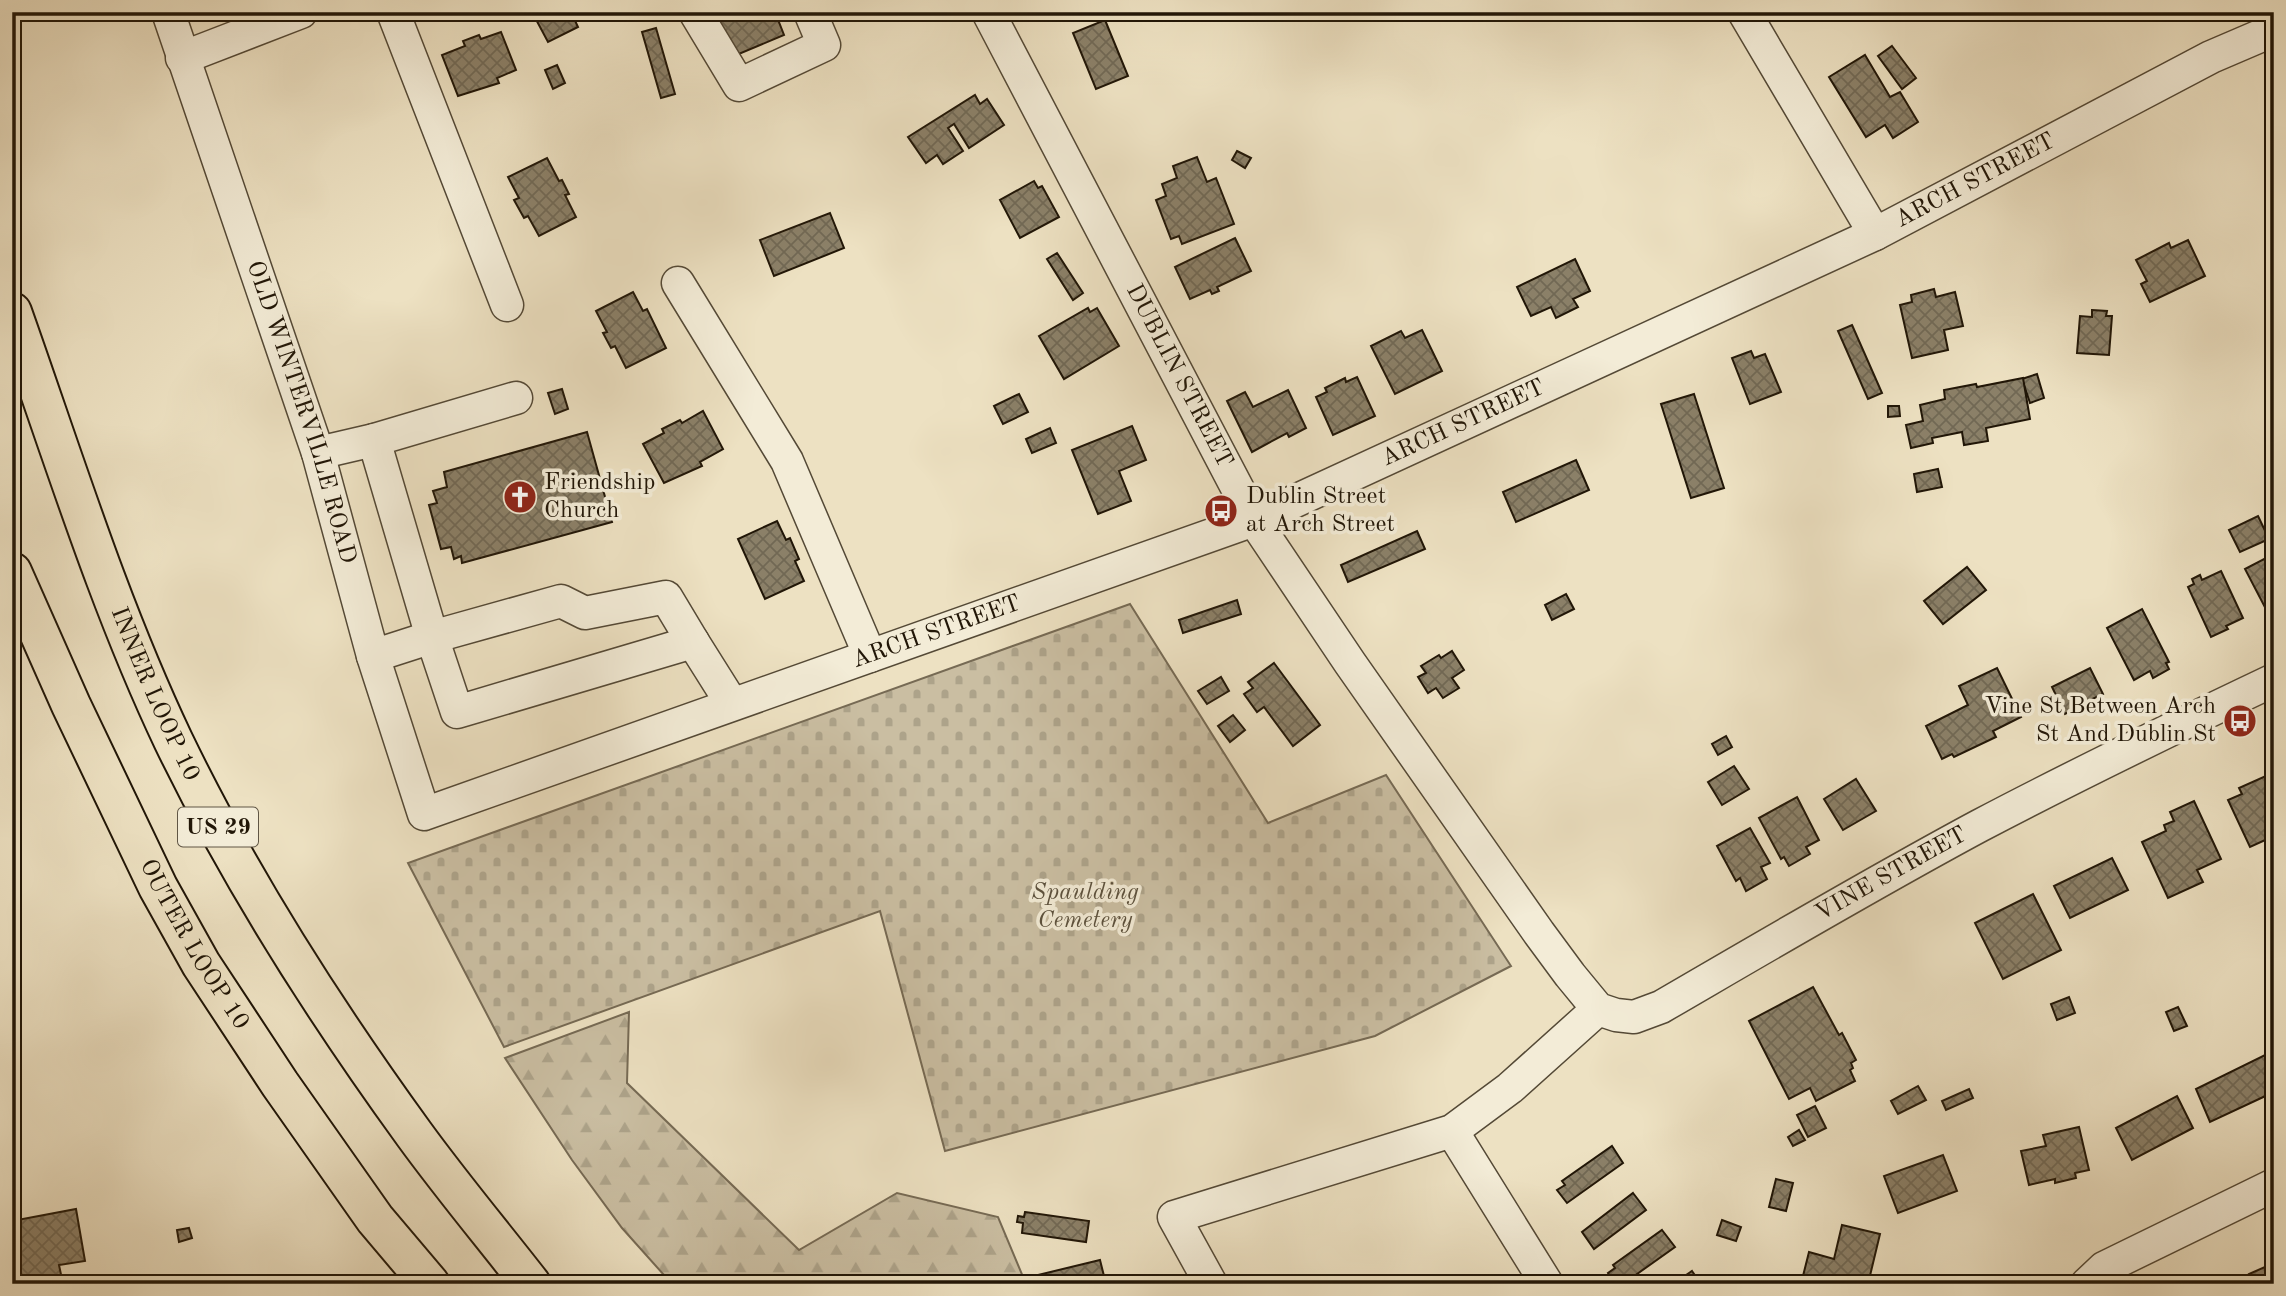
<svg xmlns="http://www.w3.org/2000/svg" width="2286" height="1296" font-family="'Old Standard TT',serif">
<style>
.forest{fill:url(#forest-firs);stroke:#766a54;stroke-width:2}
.cemetery{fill:url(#cemetery-stones);stroke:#766a54;stroke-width:2}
.building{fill:url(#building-cross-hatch);stroke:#211607;stroke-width:2}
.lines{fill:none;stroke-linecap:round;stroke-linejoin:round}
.minor-casing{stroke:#544936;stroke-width:35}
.highway-casing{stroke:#211607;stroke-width:42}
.minor{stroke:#f3ecd7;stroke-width:32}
.highway{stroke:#ede1c2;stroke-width:38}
.labels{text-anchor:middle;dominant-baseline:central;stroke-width:7;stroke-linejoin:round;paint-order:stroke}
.shield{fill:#f3ecd7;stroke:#605645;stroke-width:2}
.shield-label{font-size:23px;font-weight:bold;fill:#211607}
.street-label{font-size:24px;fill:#211607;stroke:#f3ecd7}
.poi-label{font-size:24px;fill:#211607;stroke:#f3ecd7;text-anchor:start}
.park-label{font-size:24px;font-style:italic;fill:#5c513d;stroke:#f3ecd7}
</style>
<defs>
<pattern id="forest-firs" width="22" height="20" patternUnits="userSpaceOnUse" patternTransform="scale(1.75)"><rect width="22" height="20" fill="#cabea2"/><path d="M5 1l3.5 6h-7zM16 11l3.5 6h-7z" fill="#ada38a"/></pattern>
<pattern id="cemetery-stones" width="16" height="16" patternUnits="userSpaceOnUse" patternTransform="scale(1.75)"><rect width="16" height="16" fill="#cabea2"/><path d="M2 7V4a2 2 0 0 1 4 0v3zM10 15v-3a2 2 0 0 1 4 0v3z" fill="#ada38a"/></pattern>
<pattern id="building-cross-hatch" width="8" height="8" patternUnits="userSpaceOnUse" patternTransform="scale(1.75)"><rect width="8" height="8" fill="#8b8068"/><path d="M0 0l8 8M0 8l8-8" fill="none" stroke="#716854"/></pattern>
</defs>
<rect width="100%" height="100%" fill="#ede1c2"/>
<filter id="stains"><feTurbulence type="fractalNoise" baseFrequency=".00286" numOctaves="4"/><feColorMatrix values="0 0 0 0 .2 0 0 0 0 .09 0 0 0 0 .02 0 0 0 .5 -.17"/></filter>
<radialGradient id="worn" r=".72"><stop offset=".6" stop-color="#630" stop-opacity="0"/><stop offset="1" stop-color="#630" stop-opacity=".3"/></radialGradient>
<!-- forest -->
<path class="forest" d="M 629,1012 L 627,1083 L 799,1250 L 897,1193 L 998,1217 L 1026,1284 L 672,1284 L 622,1228 L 572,1160 L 505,1058 Z"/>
<!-- cemetery -->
<path class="cemetery" d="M 1130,604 L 1268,823 L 1386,775 L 1511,966 L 1375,1036 L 945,1151 L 880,911 L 504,1047 L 408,863 Z"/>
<!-- building -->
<g class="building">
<path d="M 532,12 L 571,12 L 578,27 L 548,42 Z"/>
<path d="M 708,12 L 775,12 L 784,35 L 734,56 Z"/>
<path d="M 1105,20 L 1128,76 L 1096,89 L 1073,33 Z"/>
<path d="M 656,28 L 675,94 L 661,98 L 642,32 Z"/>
<path d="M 501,32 L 516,70 L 497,78 L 499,83 L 458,96 L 442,55 L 465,46 L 463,41 L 479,35 L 481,39 Z"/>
<path d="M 1892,46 L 1916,78 L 1902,89 L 1878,56 Z"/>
<path d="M 1865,55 L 1890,97 L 1900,92 L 1918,122 L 1893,138 L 1885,125 L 1866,137 L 1829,77 Z"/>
<path d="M 557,65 L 565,83 L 553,89 L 545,70 Z"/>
<path d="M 975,95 L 980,104 L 987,99 L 1004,125 L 969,148 L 954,124 L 948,128 L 963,151 L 943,164 L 937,155 L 926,163 L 908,137 Z"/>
<path d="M 1237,151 L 1251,158 L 1245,168 L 1232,160 Z"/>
<path d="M 1197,157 L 1207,182 L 1216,178 L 1234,224 L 1182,244 L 1179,236 L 1171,239 L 1156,200 L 1166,196 L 1162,184 L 1177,178 L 1173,166 Z"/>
<path d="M 547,158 L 559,181 L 562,180 L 569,194 L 565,195 L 576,217 L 539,236 L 528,216 L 524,218 L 514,200 L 519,198 L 508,177 Z"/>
<path d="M 1034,181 L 1038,188 L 1042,186 L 1059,217 L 1020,238 L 1000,200 Z"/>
<path d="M 830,213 L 844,248 L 774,276 L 760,240 Z"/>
<path d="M 2274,234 L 2274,250 L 2267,237 Z"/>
<path d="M 1235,238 L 1251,271 L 1217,287 L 1219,291 L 1212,294 L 1210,290 L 1190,299 L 1175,267 Z"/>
<path d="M 2188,240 L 2205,276 L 2150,302 L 2141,284 L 2147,281 L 2136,260 L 2169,243 L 2171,248 Z"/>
<path d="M 1057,253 L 1083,293 L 1073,300 L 1047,259 Z"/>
<path d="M 1575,259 L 1590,291 L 1573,299 L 1578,307 L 1556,318 L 1551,307 L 1531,316 L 1517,287 Z"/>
<path d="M 1934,289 L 1936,297 L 1955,292 L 1963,326 L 1944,330 L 1948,350 L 1912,358 L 1900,305 L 1912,302 L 1911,295 Z"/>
<path d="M 633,292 L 643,311 L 647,309 L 666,348 L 626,368 L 615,346 L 611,348 L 603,333 L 607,332 L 596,311 Z"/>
<path d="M 1088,308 L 1090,312 L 1097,308 L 1119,346 L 1064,379 L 1039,336 Z"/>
<path d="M 2092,310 L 2107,311 L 2106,316 L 2112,316 L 2109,355 L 2077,353 L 2080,316 L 2092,317 Z"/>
<path d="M 1852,325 L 1882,393 L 1868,399 L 1838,331 Z"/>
<path d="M 1422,330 L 1442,371 L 1395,394 L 1371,346 L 1401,331 L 1405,338 Z"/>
<path d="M 1751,351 L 1754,358 L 1765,354 L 1781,392 L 1750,404 L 1732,358 Z"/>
<path d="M 2037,374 L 2044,398 L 2030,403 L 2022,379 Z"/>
<path d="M 1357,377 L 1375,416 L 1333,435 L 1316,397 L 1327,392 L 1325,388 L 1345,378 L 1346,382 Z"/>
<path d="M 2023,378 L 2030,419 L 1986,428 L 1988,441 L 1964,445 L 1962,432 L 1932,438 L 1933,443 L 1911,448 L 1906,425 L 1923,421 L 1920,405 L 1945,399 L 1944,390 L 1976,384 L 1977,387 Z"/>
<path d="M 562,389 L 568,409 L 555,414 L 548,393 Z"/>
<path d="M 1288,390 L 1306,428 L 1289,437 L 1287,433 L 1252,452 L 1227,401 L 1245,392 L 1253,407 Z"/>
<path d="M 1019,394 L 1028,412 L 1003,424 L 994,406 Z"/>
<path d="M 1694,394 L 1724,488 L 1691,498 L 1661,404 Z"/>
<path d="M 1888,406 L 1899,406 L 1900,416 L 1888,417 Z"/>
<path d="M 703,411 L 723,449 L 700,462 L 702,466 L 664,483 L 643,444 L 664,433 L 662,429 L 680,420 L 682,423 Z"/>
<path d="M 1132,426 L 1146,460 L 1119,471 L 1131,501 L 1098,514 L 1072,450 Z"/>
<path d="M 1050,428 L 1056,443 L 1032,453 L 1026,439 Z"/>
<path d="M 587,432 L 612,522 L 462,563 L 461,556 L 454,559 L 451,547 L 441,549 L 429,505 L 437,503 L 433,491 L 447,487 L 444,472 Z"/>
<path d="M 1576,460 L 1589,490 L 1516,522 L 1503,492 Z"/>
<path d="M 1938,469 L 1942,487 L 1917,492 L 1914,474 Z"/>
<path d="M 2258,516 L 2269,539 L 2240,552 L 2229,530 Z"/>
<path d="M 777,521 L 786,540 L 790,538 L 799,559 L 795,561 L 804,581 L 765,599 L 738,539 Z"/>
<path d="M 1417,531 L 1425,549 L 1348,582 L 1341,565 Z"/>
<path d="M 2264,559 L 2268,566 L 2274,563 L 2274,613 L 2269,615 L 2245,569 Z"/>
<path d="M 1967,567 L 1986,590 L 1943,624 L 1924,601 Z"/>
<path d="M 2221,571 L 2243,618 L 2226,626 L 2228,629 L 2211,637 L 2188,587 L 2194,584 L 2192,579 L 2200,575 L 2202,580 Z"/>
<path d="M 1566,594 L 1574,609 L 1552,620 L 1545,605 Z"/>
<path d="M 1237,600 L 1241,614 L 1183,633 L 1179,620 Z"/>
<path d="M 2142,609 L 2169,662 L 2166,663 L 2169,669 L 2153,678 L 2150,671 L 2134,680 L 2107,628 Z"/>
<path d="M 1452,651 L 1464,670 L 1452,678 L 1459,688 L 1443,698 L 1436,688 L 1428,693 L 1418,677 L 1426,673 L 1421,666 L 1439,655 L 1441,658 Z"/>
<path d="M 1274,663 L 1320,725 L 1293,746 L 1264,707 L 1257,712 L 1244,694 L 1253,688 L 1248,682 Z"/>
<path d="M 1997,668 L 2021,717 L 1993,731 L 1996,737 L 1954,757 L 1952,754 L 1942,759 L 1926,726 L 1968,705 L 1959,686 Z"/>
<path d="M 2090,668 L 2103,694 L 2088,701 L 2090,707 L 2087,708 L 2079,712 L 2077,708 L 2065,714 L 2052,687 Z"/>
<path d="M 1221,677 L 1229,691 L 1207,704 L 1198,691 Z"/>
<path d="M 1233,715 L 1245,730 L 1230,742 L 1218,726 Z"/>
<path d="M 1726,736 L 1732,747 L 1718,755 L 1712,744 Z"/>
<path d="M 1734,766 L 1749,789 L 1722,805 L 1708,782 Z"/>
<path d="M 2268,775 L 2270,779 L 2274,777 L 2274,836 L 2250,847 L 2228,800 L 2242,794 L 2239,788 Z"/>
<path d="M 1856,779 L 1876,811 L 1843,830 L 1824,799 Z"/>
<path d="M 1797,797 L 1819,840 L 1806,847 L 1810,854 L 1789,866 L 1784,857 L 1781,859 L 1759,818 Z"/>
<path d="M 2194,801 L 2221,859 L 2197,870 L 2203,882 L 2168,898 L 2142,842 L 2166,831 L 2164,825 L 2174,821 L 2170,812 Z"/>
<path d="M 1750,828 L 1770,863 L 1761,867 L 1767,879 L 1746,891 L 1740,878 L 1736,881 L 1717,846 Z"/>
<path d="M 2112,858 L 2128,890 L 2070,918 L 2054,886 Z"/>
<path d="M 2033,894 L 2061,950 L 2003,979 L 1975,923 Z"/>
<path d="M 1813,987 L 1839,1035 L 1842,1033 L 1856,1060 L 1851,1063 L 1853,1068 L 1850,1070 L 1855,1081 L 1816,1101 L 1810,1088 L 1789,1099 L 1749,1021 Z"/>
<path d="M 2069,997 L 2075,1013 L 2057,1020 L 2051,1004 Z"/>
<path d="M 2178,1007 L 2187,1026 L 2174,1031 L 2166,1012 Z"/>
<path d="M 2265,1055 L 2274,1073 L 2274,1092 L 2210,1122 L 2196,1089 Z"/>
<path d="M 1918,1086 L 1926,1100 L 1898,1114 L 1891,1101 Z"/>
<path d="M 1969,1089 L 1973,1098 L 1946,1110 L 1942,1101 Z"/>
<path d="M 2177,1096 L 2193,1128 L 2132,1160 L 2116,1128 Z"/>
<path d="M 1815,1106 L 1826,1128 L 1808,1137 L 1797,1115 Z"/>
<path d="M 2079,1127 L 2089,1170 L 2075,1173 L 2076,1178 L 2055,1183 L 2055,1179 L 2029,1185 L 2021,1151 L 2046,1146 L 2043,1135 Z"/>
<path d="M 1799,1130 L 1805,1140 L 1793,1146 L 1788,1137 Z"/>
<path d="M 1612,1146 L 1623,1163 L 1567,1203 L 1557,1190 L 1565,1185 L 1562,1181 Z"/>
<path d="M 1943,1155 L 1957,1191 L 1898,1213 L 1884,1176 Z"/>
<path d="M 1776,1179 L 1793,1183 L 1786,1211 L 1769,1207 Z"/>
<path d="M 1633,1193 L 1646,1210 L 1594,1249 L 1582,1232 Z"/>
<path d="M 76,1209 L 85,1261 L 59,1265 L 63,1284 L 23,1284 L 12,1221 Z"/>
<path d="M 1025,1212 L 1089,1221 L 1086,1242 L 1022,1233 L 1023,1223 L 1017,1222 L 1018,1216 L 1024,1217 Z"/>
<path d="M 1722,1220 L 1741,1227 L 1736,1241 L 1717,1235 Z"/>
<path d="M 1842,1225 L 1880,1234 L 1868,1284 L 1827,1284 L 1827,1281 L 1803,1276 L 1809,1252 L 1834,1259 Z"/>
<path d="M 189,1228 L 192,1238 L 179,1242 L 177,1230 Z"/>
<path d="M 1662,1230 L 1675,1247 L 1623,1284 L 1615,1284 L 1608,1273 L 1615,1268 L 1613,1265 Z"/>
<path d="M 1100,1260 L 1105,1280 L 1090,1284 L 1033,1284 L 1032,1282 L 1039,1280 L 1038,1275 Z"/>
<path d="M 2274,1263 L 2274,1284 L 2254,1284 L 2249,1274 Z"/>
<path d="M 1692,1271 L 1701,1284 L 1673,1284 Z"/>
</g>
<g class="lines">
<defs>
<g id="minor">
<path id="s1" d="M 168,12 L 318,453 L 373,656 L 424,814 L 1254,520 L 1875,234 L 2211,57 L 2274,30"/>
<path d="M 393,12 L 507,305"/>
<path d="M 695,12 L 739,85 L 824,45 L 810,12"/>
<path id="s2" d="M 988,12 L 1254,520 L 1350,663 L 1539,933 L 1570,975 L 1598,1009 L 1616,1015 L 1634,1017 L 1661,1007 C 1766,946 1871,884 1979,826 C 2076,775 2175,727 2274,680"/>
<path d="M 1744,12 L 1875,234"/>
<path d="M 182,58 L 301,12"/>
<path d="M 678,283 L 787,461 L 870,656"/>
<path d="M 516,398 L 374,440 L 432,637 L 457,712 L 693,642 L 732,704"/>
<path d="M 318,453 L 374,440"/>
<path d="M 373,656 L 432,637 L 561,601 L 585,613 L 666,597 L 693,642"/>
<path d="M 1452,1131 L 1547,1284"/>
<path d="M 1211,1284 L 1174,1217 L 1452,1131 L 1510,1088 L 1598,1009"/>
<path d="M 2087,1284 L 2104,1268 L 2274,1185"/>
</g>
<g id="highway">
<path id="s3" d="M 12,312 C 63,456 108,603 173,740 C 240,879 324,1010 414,1134 C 451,1185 492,1234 531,1284"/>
<path id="s4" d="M 12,572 L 71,705 L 158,887 L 201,964 L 280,1084 L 375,1219 L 430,1284"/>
</g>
</defs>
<!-- minor casing -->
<use href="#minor" class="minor-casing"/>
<!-- highway casing -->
<use href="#highway" class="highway-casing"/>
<!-- minor -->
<use href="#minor" class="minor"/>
<!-- highway -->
<use href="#highway" class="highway"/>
</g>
<!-- icons -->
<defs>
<symbol id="church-disc" viewBox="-11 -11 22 22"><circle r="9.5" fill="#8f2418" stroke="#f3ecd7"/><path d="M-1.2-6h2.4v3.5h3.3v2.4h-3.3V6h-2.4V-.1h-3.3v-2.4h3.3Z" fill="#fff"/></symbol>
<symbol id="bus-disc" viewBox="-11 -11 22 22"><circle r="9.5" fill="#8f2418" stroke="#f3ecd7"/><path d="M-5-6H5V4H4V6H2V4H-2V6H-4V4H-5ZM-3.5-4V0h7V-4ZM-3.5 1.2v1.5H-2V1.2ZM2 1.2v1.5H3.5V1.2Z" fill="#fff"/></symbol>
</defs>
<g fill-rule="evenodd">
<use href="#church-disc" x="501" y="478" width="38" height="38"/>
<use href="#bus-disc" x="1202" y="492" width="38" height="38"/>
<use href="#bus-disc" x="2221" y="702" width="38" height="38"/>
</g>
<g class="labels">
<!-- shield labels -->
<rect class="shield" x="178" y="807.5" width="80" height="39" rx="5"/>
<g class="shield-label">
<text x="218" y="827">US 29</text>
</g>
<!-- street labels -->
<g class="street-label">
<text stroke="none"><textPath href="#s1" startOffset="2520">ARCH STREET</textPath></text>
<text stroke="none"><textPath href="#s2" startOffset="411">DUBLIN STREET</textPath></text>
<text stroke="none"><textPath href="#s1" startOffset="422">OLD WINTERVILLE ROAD</textPath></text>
<text stroke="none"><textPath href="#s1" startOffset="1953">ARCH STREET</textPath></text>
<text stroke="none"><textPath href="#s1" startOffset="1386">ARCH STREET</textPath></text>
<text stroke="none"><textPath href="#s3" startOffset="408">INNER LOOP 10</textPath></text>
<text stroke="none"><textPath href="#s2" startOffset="1503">VINE STREET</textPath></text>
<text stroke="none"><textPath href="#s4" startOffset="415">OUTER LOOP 10</textPath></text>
</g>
<!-- poi labels -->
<g class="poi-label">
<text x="544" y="483">Friendship<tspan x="544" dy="28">Church</tspan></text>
<text x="1246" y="497">Dublin Street<tspan x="1246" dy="28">at Arch Street</tspan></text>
<text x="2216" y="707" text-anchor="end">Vine St Between Arch<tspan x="2216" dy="28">St And Dublin St</tspan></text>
</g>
<!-- park labels -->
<g class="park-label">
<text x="1085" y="893">Spaulding<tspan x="1085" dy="28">Cemetery</tspan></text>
</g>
</g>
<!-- margin -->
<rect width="2286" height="1296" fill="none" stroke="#ede1c2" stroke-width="42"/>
<rect x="14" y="14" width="2258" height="1268" fill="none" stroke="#211607" stroke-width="3.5"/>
<rect x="21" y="21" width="2244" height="1254" fill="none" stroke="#211607" stroke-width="2"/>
<rect width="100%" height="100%" filter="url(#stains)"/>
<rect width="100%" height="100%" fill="url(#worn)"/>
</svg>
